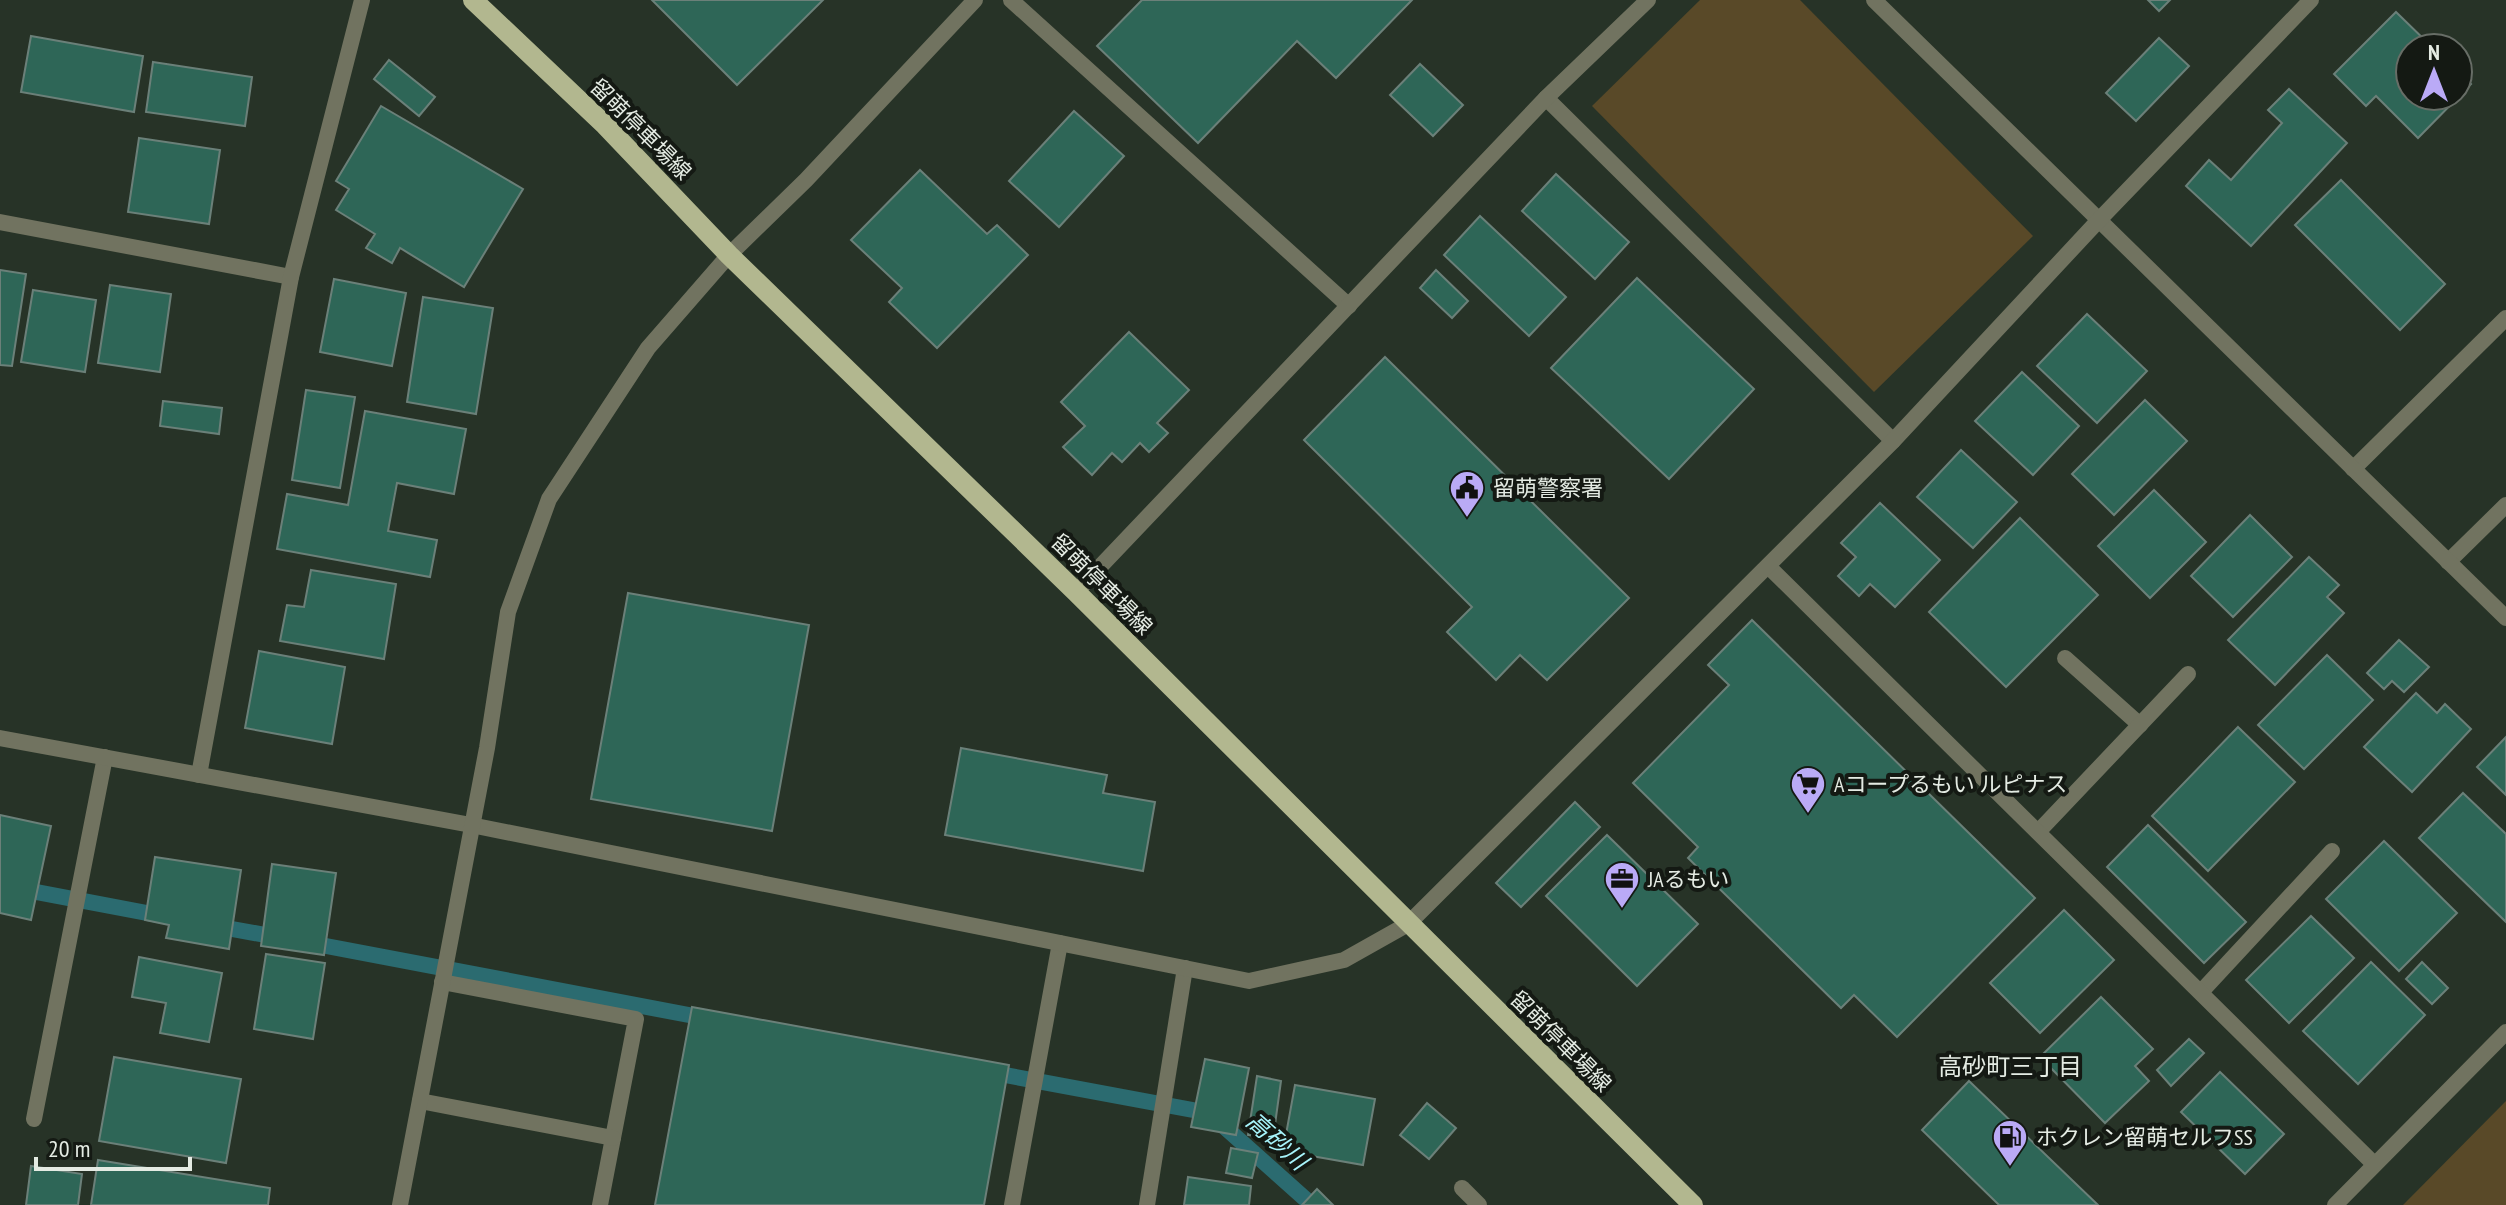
<svg xmlns="http://www.w3.org/2000/svg" width="2506" height="1205" font-family="'PT Sans Narrow','Noto Sans JP',sans-serif">
<style>
.green{fill:#594928}
.lines{fill:none;stroke-linecap:round;stroke-linejoin:round}
.stream{stroke:#2b6b70;stroke-width:16}
.building{fill:#2e6657;stroke:#6b8079;stroke-width:2}
.service{stroke:#717360;stroke-width:16}
.minor{stroke:#717360;stroke-width:16}
.tertiary{stroke:#717360;stroke-width:16}
.primary{stroke:#b2b78f;stroke-width:20}
.labels{text-anchor:middle;dominant-baseline:central;stroke-width:8;stroke-linejoin:round;paint-order:stroke}
.street-label{font-size:22px;fill:#e4ebe3;stroke:#141913}
.poi-label{font-size:22px;fill:#e4ebe3;stroke:#141913;text-anchor:start}
.neighbourhood-label{font-size:24px;fill:#e4ebe3;stroke:#141913}
.water-label{font-size:24px;font-style:italic;fill:#a7f4fb;stroke:#141913}
</style>
<rect width="100%" height="100%" fill="#273327"/>
<!-- green -->
<g class="green">
<path d="M 1700,0 L 1800,0 L 2033,236 L 1874,392 L 1592,106 Z"/>
<path d="M 2506,1101 L 2506,1205 L 2403,1205 Z"/>
</g>
<g class="lines">
<!-- stream -->
<g class="stream">
<path d="M 0,885 L 168,917"/>
<path d="M 210,925 L 282,938"/>
<path d="M 305,942 L 710,1019"/>
<path d="M 989,1072 L 1209,1113 L 1312,1205"/>
</g>
</g>
<!-- building -->
<g class="building">
<path d="M 652,0 L 823,0 L 737,85 Z"/>
<path d="M 1142,0 L 1412,0 L 1336,78 L 1297,41 L 1198,143 L 1097,46 Z"/>
<path d="M 2148,0 L 2170,0 L 2159,11 Z"/>
<path d="M 2396,12 L 2433,48 L 2410,48 L 2410,96 L 2458,96 L 2458,72 L 2471,84 L 2418,138 L 2376,96 L 2366,106 L 2334,74 Z"/>
<path d="M 31,36 L 143,56 L 134,112 L 21,92 Z"/>
<path d="M 2159,38 L 2189,66 L 2136,121 L 2106,93 Z"/>
<path d="M 389,60 L 435,97 L 419,116 L 374,79 Z"/>
<path d="M 153,62 L 252,77 L 245,126 L 146,112 Z"/>
<path d="M 1420,64 L 1463,105 L 1433,136 L 1390,95 Z"/>
<path d="M 2289,89 L 2347,143 L 2251,246 L 2186,186 L 2209,160 L 2231,180 L 2282,123 L 2268,110 Z"/>
<path d="M 381,106 L 523,189 L 464,287 L 400,248 L 392,263 L 366,248 L 375,234 L 336,210 L 349,189 L 336,181 Z"/>
<path d="M 1074,111 L 1124,156 L 1059,227 L 1009,181 Z"/>
<path d="M 139,138 L 220,150 L 209,224 L 128,212 Z"/>
<path d="M 920,170 L 987,234 L 997,225 L 1028,255 L 937,348 L 889,302 L 902,288 L 851,240 Z"/>
<path d="M 1556,174 L 1629,242 L 1595,279 L 1522,211 Z"/>
<path d="M 2341,180 L 2445,284 L 2400,330 L 2295,225 Z"/>
<path d="M 1480,216 L 1566,297 L 1529,336 L 1444,255 Z"/>
<path d="M 0,270 L 26,274 L 12,366 L 0,365 Z"/>
<path d="M 1436,270 L 1468,301 L 1452,318 L 1420,288 Z"/>
<path d="M 1637,278 L 1754,389 L 1669,479 L 1551,368 Z"/>
<path d="M 334,279 L 406,293 L 392,366 L 320,352 Z"/>
<path d="M 110,285 L 171,294 L 160,372 L 98,363 Z"/>
<path d="M 33,290 L 96,300 L 85,372 L 21,362 Z"/>
<path d="M 423,297 L 493,308 L 476,414 L 407,402 Z"/>
<path d="M 2087,314 L 2147,371 L 2097,423 L 2037,366 Z"/>
<path d="M 1129,332 L 1189,390 L 1157,423 L 1168,433 L 1149,452 L 1140,443 L 1122,462 L 1112,453 L 1092,475 L 1063,447 L 1085,426 L 1061,402 Z"/>
<path d="M 1385,357 L 1629,598 L 1547,680 L 1520,655 L 1496,680 L 1447,632 L 1472,607 L 1304,440 Z"/>
<path d="M 2022,372 L 2079,426 L 2033,475 L 1975,421 Z"/>
<path d="M 306,390 L 355,397 L 340,488 L 292,480 Z"/>
<path d="M 2145,400 L 2187,441 L 2114,515 L 2072,474 Z"/>
<path d="M 163,401 L 222,408 L 219,434 L 160,426 Z"/>
<path d="M 365,411 L 466,429 L 454,494 L 397,483 L 388,531 L 437,540 L 430,577 L 277,549 L 287,494 L 348,505 Z"/>
<path d="M 1961,450 L 2017,502 L 1973,548 L 1917,497 Z"/>
<path d="M 2154,490 L 2206,542 L 2150,598 L 2098,546 Z"/>
<path d="M 1880,503 L 1940,560 L 1895,607 L 1870,584 L 1859,596 L 1838,576 L 1856,557 L 1841,543 Z"/>
<path d="M 2250,515 L 2292,557 L 2233,617 L 2191,576 Z"/>
<path d="M 2020,518 L 2098,595 L 2006,687 L 1929,612 Z"/>
<path d="M 2309,557 L 2339,585 L 2327,597 L 2344,613 L 2275,685 L 2228,640 Z"/>
<path d="M 311,570 L 396,584 L 384,659 L 280,641 L 287,605 L 304,607 Z"/>
<path d="M 628,593 L 809,625 L 772,831 L 591,799 Z"/>
<path d="M 1752,620 L 2035,898 L 1897,1037 L 1854,995 L 1841,1008 L 1688,858 L 1698,847 L 1633,783 L 1729,685 L 1708,665 Z"/>
<path d="M 2399,640 L 2429,667 L 2404,692 L 2392,681 L 2384,689 L 2367,673 Z"/>
<path d="M 259,651 L 345,667 L 332,744 L 245,728 Z"/>
<path d="M 2327,655 L 2373,700 L 2304,769 L 2258,725 Z"/>
<path d="M 2416,693 L 2437,713 L 2445,704 L 2471,729 L 2412,792 L 2364,747 Z"/>
<path d="M 2238,727 L 2295,782 L 2208,871 L 2152,816 Z"/>
<path d="M 2506,737 L 2506,795 L 2477,767 Z"/>
<path d="M 961,748 L 1107,775 L 1103,793 L 1155,802 L 1143,871 L 945,835 Z"/>
<path d="M 2463,793 L 2506,834 L 2506,922 L 2419,838 Z"/>
<path d="M 1575,802 L 1600,827 L 1521,907 L 1496,883 Z"/>
<path d="M 0,815 L 51,826 L 31,920 L 0,913 Z"/>
<path d="M 2148,825 L 2246,922 L 2204,963 L 2107,867 Z"/>
<path d="M 1607,835 L 1698,924 L 1637,986 L 1546,896 Z"/>
<path d="M 2384,841 L 2457,913 L 2399,971 L 2326,899 Z"/>
<path d="M 155,857 L 241,870 L 229,949 L 166,938 L 169,925 L 145,920 Z"/>
<path d="M 272,864 L 336,873 L 324,955 L 261,946 Z"/>
<path d="M 2064,910 L 2114,960 L 2040,1033 L 1990,983 Z"/>
<path d="M 2311,916 L 2354,958 L 2289,1023 L 2246,980 Z"/>
<path d="M 266,954 L 325,963 L 313,1039 L 254,1029 Z"/>
<path d="M 139,957 L 222,973 L 209,1042 L 160,1033 L 166,1003 L 132,997 Z"/>
<path d="M 2371,962 L 2425,1015 L 2358,1084 L 2303,1031 Z"/>
<path d="M 2422,962 L 2448,988 L 2432,1004 L 2406,979 Z"/>
<path d="M 2101,997 L 2153,1049 L 2135,1066 L 2149,1081 L 2105,1123 L 2040,1057 Z"/>
<path d="M 692,1007 L 1009,1065 L 984,1205 L 655,1205 Z"/>
<path d="M 2189,1039 L 2204,1053 L 2171,1086 L 2157,1070 Z"/>
<path d="M 114,1057 L 241,1079 L 226,1163 L 99,1141 Z"/>
<path d="M 1205,1059 L 1249,1068 L 1236,1135 L 1191,1127 Z"/>
<path d="M 2220,1072 L 2284,1134 L 2245,1174 L 2181,1112 Z"/>
<path d="M 1257,1076 L 1281,1081 L 1273,1139 L 1248,1135 Z"/>
<path d="M 1969,1081 L 2098,1205 L 1999,1205 L 1922,1130 Z"/>
<path d="M 1295,1085 L 1375,1099 L 1363,1165 L 1283,1151 Z"/>
<path d="M 1427,1103 L 1456,1128 L 1429,1159 L 1400,1135 Z"/>
<path d="M 1231,1148 L 1258,1153 L 1252,1178 L 1226,1173 Z"/>
<path d="M 98,1160 L 270,1188 L 268,1205 L 91,1205 Z"/>
<path d="M 31,1166 L 82,1174 L 78,1205 L 26,1205 Z"/>
<path d="M 1188,1177 L 1251,1186 L 1249,1205 L 1184,1205 Z"/>
<path d="M 1317,1189 L 1333,1205 L 1302,1205 Z"/>
</g>
<g class="lines">
<!-- service -->
<g class="service">
<path d="M 2353,469 L 2506,318"/>
<path d="M 2448,562 L 2506,505"/>
<path d="M 2065,658 L 2140,725"/>
<path d="M 2038,832 L 2188,674"/>
<path d="M 442,982 L 636,1019 L 600,1205"/>
<path d="M 2201,992 L 2332,851"/>
<path d="M 420,1101 L 613,1138"/>
<path d="M 34,1119 L 105,757"/>
<path d="M 1462,1188 L 1479,1205"/>
<path d="M 1012,1205 L 1060,943"/>
</g>
<!-- minor -->
<g class="minor">
<path d="M 1011,0 L 1349,306"/>
<path d="M 1874,0 L 2506,618"/>
<path d="M 1546,98 L 1893,441"/>
<path d="M 0,222 L 291,277"/>
<path d="M 1768,566 L 2374,1164"/>
<path d="M 1076,592 L 1546,98 L 1648,0"/>
<path d="M 199,775 L 291,277 L 362,0"/>
<path d="M 1408,924 L 1893,441 L 2098,221 L 2311,0"/>
<path d="M 1147,1205 L 1185,968"/>
<path d="M 2335,1205 L 2506,1032"/>
</g>
<!-- tertiary -->
<g class="tertiary">
<path d="M 0,738 L 471,825 L 1249,981 L 1344,960 L 1408,924"/>
<path d="M 400,1205 L 487,748 L 508,612 L 549,499 L 648,348 L 729,255 L 806,180 L 975,0"/>
</g>
<!-- primary -->
<path class="primary" d="M 473,0 L 605,125 L 729,255 L 1076,592 L 1693,1205"/>
</g>
<!-- icons -->
<defs>
<symbol id="civic-pin" viewBox="-11 -11 22 30"><path d="M0 17L-7.5 6A9.5 9.5 0 1 1 7.5 6Z" fill="#baaaf6" stroke="#141913"/><path d="M-.6-6.5H3V-4.5H.6V-3L4-1V1h2V6H-6V1h2V-1L-.6-3ZM-1.2 2.5V6h2.4V2.5Z" fill="#111"/></symbol>
<symbol id="supermarket-pin" viewBox="-11 -11 22 30"><path d="M0 17L-7.5 6A9.5 9.5 0 1 1 7.5 6Z" fill="#baaaf6" stroke="#141913"/><path d="M-6-5.5h2.5l.6 2H6L4.5 2H-2.5L-4.4-4H-6ZM-1.5 3.2a1.3 1.3 0 1 0 .1 0ZM3 3.2a1.3 1.3 0 1 0 .1 0Z" fill="#111"/></symbol>
<symbol id="office-pin" viewBox="-11 -11 22 30"><path d="M0 17L-7.5 6A9.5 9.5 0 1 1 7.5 6Z" fill="#baaaf6" stroke="#141913"/><path d="M-6-3h4V-5.5h4V-3h4V5H-6ZM-1-4.5V-3h2v-1.5ZM-6 0V1H6V0Z" fill="#111"/></symbol>
<symbol id="fuel-pin" viewBox="-11 -11 22 30"><path d="M0 17L-7.5 6A9.5 9.5 0 1 1 7.5 6Z" fill="#baaaf6" stroke="#141913"/><path d="M-5.5-6h7V0h2V4h1.3V-2.5L3-4.5l.8-.8L6-3V5H2.5V1h-1V6h-7ZM-4.2-4.7v3.2H.2V-4.7Z" fill="#111"/></symbol>
</defs>
<g fill-rule="evenodd">
<use href="#civic-pin" x="1447" y="468" width="40" height="54"/>
<use href="#supermarket-pin" x="1788" y="764" width="40" height="54"/>
<use href="#office-pin" x="1602" y="859" width="40" height="54"/>
<use href="#fuel-pin" x="1990" y="1117" width="40" height="54"/>
</g>
<g class="labels">
<!-- street labels -->
<g class="street-label">
<text transform="translate(641 129) rotate(45)">留萌停車場線</text>
<text transform="translate(1102 584) rotate(45)">留萌停車場線</text>
<text transform="translate(1561 1041) rotate(45)">留萌停車場線</text>
</g>
<!-- poi labels -->
<g class="poi-label">
<text x="1493" y="488">留萌警察署</text>
<text x="1834" y="784">Aコープるもい ルピナス</text>
<text x="1648" y="879">JAるもい</text>
<text x="2036" y="1137">ホクレン留萌セルフSS</text>
</g>
<!-- neighbourhood labels -->
<g class="neighbourhood-label">
<text x="2010" y="1066">高砂町三丁目</text>
</g>
<!-- water labels -->
<g class="water-label">
<text transform="translate(1277 1141) rotate(42)">高砂川</text>
</g>
</g>
<!-- north arrow -->
<g transform="translate(2434 72)"><circle r="38" fill="#141913" stroke="#676d66" stroke-width="2"/>
<path d="M0-6L14 30L0 20L-14 30Z" fill="#baaaf6"/>
<text y="-12" font-size="22" font-weight="bold" text-anchor="middle" fill="#e4ebe3">N</text>
</g>
<!-- scale -->
<path d="M36 1157v12h154v-12" fill="none" stroke="#e4ebe3" stroke-width="4"/>
<text x="48" y="1157" font-size="24" fill="#e4ebe3" stroke="#141913" stroke-width="6" paint-order="stroke">20 m</text>
</svg>
